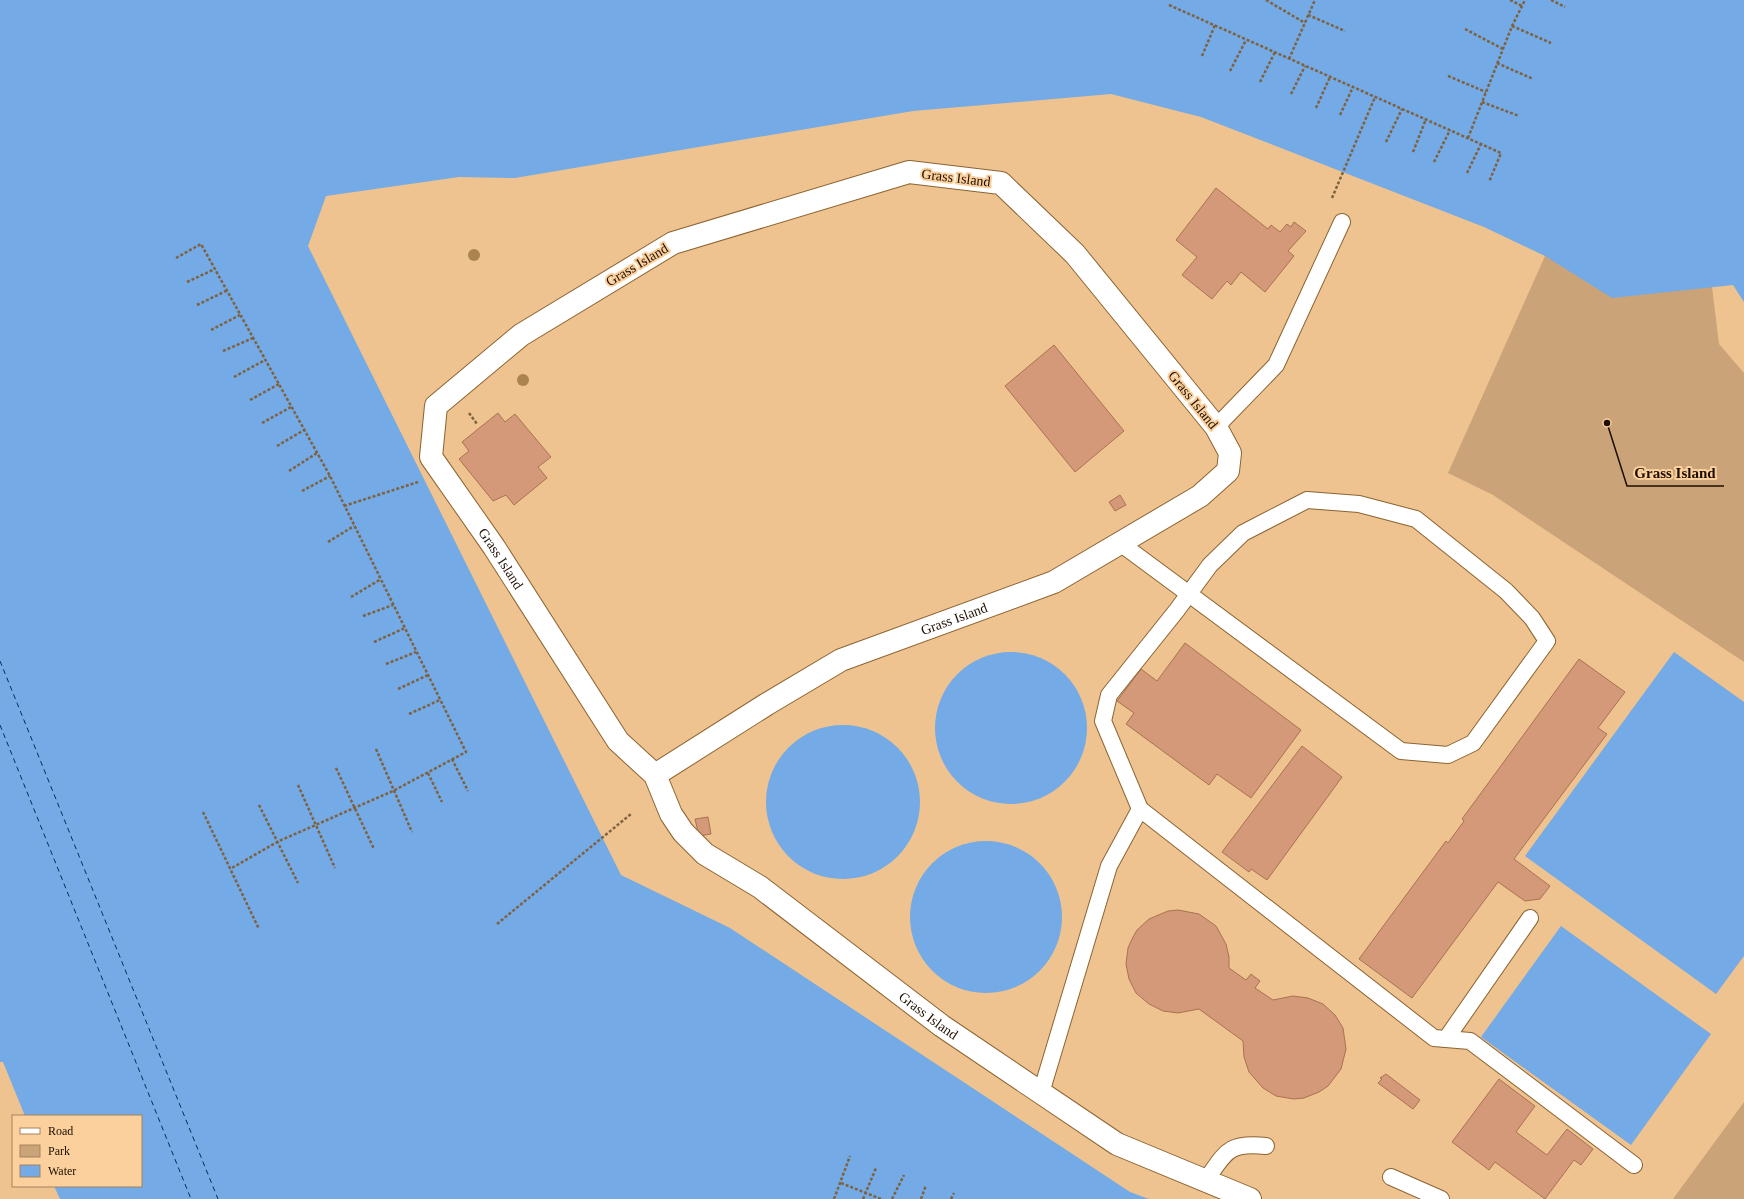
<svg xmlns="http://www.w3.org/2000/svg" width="1744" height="1199" font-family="'Times New Roman',serif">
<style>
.green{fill:#caa478}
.water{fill:#74aae5}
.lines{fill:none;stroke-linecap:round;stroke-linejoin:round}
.ferry{stroke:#052e53;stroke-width:1;stroke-dasharray:5 4;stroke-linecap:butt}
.building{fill:#d39978;stroke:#a97252}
.service-casing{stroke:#8b6432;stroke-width:18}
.minor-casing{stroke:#8b6432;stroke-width:24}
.path{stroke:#7e6242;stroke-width:2.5;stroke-dasharray:3 2;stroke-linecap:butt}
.service{stroke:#fff;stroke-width:16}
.minor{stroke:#fff;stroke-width:22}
.tree{fill:#aa8351}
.labels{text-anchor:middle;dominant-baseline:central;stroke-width:4;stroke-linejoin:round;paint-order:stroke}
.street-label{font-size:14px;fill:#1d0e00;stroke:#fcd09c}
.leader{fill:none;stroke:#1d0e00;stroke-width:1.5}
.callout-dot{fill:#1d0e00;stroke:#fcd09c;stroke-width:1.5}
.callout-label{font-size:15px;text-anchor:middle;font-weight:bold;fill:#1d0e00;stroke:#fcd09c;stroke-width:4;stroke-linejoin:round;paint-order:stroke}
</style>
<rect width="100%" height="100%" fill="#eec38f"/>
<!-- green -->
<g class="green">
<path d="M 1708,254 L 1719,344 L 1744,373 L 1744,662 L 1493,495 L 1448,473 L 1545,256 Z"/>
<path d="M 1744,1102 L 1744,1199 L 1673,1199 Z"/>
</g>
<!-- water -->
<g class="water">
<path d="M 0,0 L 1744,0 L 1744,302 L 1733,285 L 1612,298 L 1545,256 L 1484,227 L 1201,117 L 1111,94 L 913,111 L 515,178 L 459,177 L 326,196 L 308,246 L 621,875 L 730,928 L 1130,1192 L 1149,1199 L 60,1199 L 54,1186 L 141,1186 L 141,1116 L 25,1116 L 3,1062 L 0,1062 Z"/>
<circle cx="1011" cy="728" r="76"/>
<path d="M 1674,652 L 1744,702 L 1744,956 L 1716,994 L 1525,856 Z"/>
<circle cx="843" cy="802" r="77"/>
<circle cx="986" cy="917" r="76"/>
<path d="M 1561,926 L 1711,1034 L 1631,1145 L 1481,1037 Z"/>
</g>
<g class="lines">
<!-- ferry -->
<g class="ferry">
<path d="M 0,661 L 218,1199"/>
<path d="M 0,725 L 191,1199"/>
</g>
</g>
<!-- building -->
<g class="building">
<path d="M 1216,188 L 1268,229 L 1271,225 L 1280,232 L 1287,224 L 1291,227 L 1294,222 L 1306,231 L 1288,251 L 1294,256 L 1265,292 L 1241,272 L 1231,285 L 1227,281 L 1212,299 L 1182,275 L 1197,257 L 1176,240 Z"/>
<path d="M 1054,345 L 1124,431 L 1075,472 L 1005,386 Z"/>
<path d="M 498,413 L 505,422 L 515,414 L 551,457 L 538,467 L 547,478 L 514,505 L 506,495 L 493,501 L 459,459 L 469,451 L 462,442 Z"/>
<path d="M 1120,495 L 1126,505 L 1115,511 L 1109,502 Z"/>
<path d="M 1185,643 L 1301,730 L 1251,798 L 1217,774 L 1209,785 L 1126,724 L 1134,713 L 1117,701 L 1141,669 L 1157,681 Z"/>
<path d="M 1579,659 L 1625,692 L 1598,728 L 1607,734 L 1514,859 L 1550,886 L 1540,899 L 1525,901 L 1498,882 L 1412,998 L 1359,959 L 1446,841 L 1448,843 L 1464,821 L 1462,819 Z"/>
<path d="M 1302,746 L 1342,777 L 1267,880 L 1251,869 L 1249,872 L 1222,852 Z"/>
<path d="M 708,817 L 711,834 L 699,836 L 695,819 Z"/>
<path d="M 1178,910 L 1199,914 L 1216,926 L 1226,944 L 1229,957 L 1229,968 L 1246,980 L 1251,974 L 1260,981 L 1255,988 L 1273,1000 L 1293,996 L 1308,998 L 1323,1004 L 1335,1015 L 1343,1028 L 1346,1049 L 1341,1069 L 1328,1086 L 1319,1092 L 1304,1098 L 1294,1099 L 1276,1096 L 1263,1088 L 1249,1072 L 1244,1057 L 1243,1041 L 1199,1009 L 1178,1013 L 1163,1011 L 1149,1004 L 1136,993 L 1129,979 L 1126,964 L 1128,948 L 1132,939 L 1137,930 L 1149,919 L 1168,911 Z"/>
<path d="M 1386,1074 L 1420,1100 L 1413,1109 L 1378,1083 L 1382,1079 L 1380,1078 Z"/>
<path d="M 1499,1079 L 1535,1106 L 1516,1132 L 1547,1155 L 1567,1129 L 1593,1149 L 1581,1165 L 1574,1160 L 1545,1199 L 1495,1162 L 1489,1170 L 1452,1142 Z"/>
</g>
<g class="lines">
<defs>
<g id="service">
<path d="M 1216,427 L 1276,365 L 1342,222"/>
<path d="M 1120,543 L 1401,751 L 1448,755 L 1473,743 L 1547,641 L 1532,618 L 1506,591 L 1416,519 L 1359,504 L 1307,500 L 1243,533 L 1210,565 L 1177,610 L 1109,695 L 1103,721 L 1140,809"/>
<path d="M 1446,1039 L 1530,918"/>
<path d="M 1041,1093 L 1109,866 L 1140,809 L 1434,1038 L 1470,1041 L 1634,1165"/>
<path d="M 1391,1177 L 1441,1199"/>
<path d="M 1206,1180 C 1226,1152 1228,1142 1266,1146"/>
</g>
<g id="minor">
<path id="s1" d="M 655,775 L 767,704 L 841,660 L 1054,582 L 1200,496 L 1228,471 L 1230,453 L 1216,427 L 1075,254 L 1001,183 L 909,172 L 673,243 L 521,335 L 436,406 L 431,457 L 494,547 L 618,741 L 655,775 L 671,814 L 683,832 L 705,854 L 760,887 L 942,1026 L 1117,1144 L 1250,1199"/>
</g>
</defs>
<!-- service casing -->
<use href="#service" class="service-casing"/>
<!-- minor casing -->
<use href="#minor" class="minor-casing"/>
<!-- path -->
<g class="path">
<path d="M 1266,0 L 1305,23"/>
<path d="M 1510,0 L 1522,6"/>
<path d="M 1551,0 L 1565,7"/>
<path d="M 1169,5 L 1501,153 L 1489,182"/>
<path d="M 1308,15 L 1345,31"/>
<path d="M 1512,26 L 1551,43"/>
<path d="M 1465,29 L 1503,49"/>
<path d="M 1202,56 L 1215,25"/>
<path d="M 1289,59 L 1315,0"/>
<path d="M 1497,63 L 1533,79"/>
<path d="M 1230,71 L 1246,40"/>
<path d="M 1448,76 L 1486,92"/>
<path d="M 1260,82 L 1275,52"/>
<path d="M 1291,94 L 1305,66"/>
<path d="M 1482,102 L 1519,116"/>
<path d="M 1316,108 L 1330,77"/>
<path d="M 1340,115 L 1353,87"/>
<path d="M 1468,138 L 1512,26 L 1525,0"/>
<path d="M 1386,142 L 1402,109"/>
<path d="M 1413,152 L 1426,119"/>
<path d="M 1434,162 L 1450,130"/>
<path d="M 1467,173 L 1481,144"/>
<path d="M 1332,198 L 1375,97"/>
<path d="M 176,258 L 201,244 L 330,476 L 466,752 L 393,791 L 279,841 L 230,869"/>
<path d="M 187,282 L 215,269"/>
<path d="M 197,305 L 226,291"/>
<path d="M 211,330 L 240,315"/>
<path d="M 223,351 L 253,338"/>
<path d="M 234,377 L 265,360"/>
<path d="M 250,400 L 279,384"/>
<path d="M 469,413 L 477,424"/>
<path d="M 262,423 L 291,407"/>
<path d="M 277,446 L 304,430"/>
<path d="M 289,471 L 317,453"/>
<path d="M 302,491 L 330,476"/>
<path d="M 344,506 L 418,482"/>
<path d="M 328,542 L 354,526"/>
<path d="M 351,597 L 381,579"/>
<path d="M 363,616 L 393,605"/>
<path d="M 374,642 L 405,628"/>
<path d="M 386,664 L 416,652"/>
<path d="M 398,689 L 428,675"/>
<path d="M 409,714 L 440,700"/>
<path d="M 376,749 L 412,832"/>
<path d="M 452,759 L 468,791"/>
<path d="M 336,768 L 374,849"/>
<path d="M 428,773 L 442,802"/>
<path d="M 298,785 L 335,868"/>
<path d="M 259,805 L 298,883"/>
<path d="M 203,812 L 259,929"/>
<path d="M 497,924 L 631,814"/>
<path d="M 841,1183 L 881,1199"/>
<path d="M 834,1199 L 850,1156"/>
<path d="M 863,1199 L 876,1168"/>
<path d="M 892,1199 L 904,1175"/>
<path d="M 921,1199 L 926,1185"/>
<path d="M 951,1199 L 954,1193"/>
</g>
<!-- service -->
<use href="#service" class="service"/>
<!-- minor -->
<use href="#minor" class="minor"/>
</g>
<!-- trees -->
<g class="tree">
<circle cx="474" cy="255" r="6"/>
<circle cx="523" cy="380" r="6"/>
</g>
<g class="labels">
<!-- street labels -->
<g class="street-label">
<text transform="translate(956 178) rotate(7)">Grass Island</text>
<text transform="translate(637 265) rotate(-31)">Grass Island</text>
<text transform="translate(1193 400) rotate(51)">Grass Island</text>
<text stroke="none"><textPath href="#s1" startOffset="1828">Grass Island</textPath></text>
<text stroke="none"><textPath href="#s1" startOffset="339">Grass Island</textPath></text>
<text stroke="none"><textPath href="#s1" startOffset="2466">Grass Island</textPath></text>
</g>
</g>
<!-- callouts -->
<path class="leader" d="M1607 423L1627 486H1724"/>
<circle class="callout-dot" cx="1607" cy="423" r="4"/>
<g class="callout-label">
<text x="1675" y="478">Grass Island</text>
</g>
<!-- legend -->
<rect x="12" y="1115" width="130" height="72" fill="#fcd09c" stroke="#a3825e"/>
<rect x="20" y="1128" width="20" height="6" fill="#ffffff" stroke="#a3825e"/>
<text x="48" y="1135" font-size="12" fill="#1d0e00">Road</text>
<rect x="20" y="1145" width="20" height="12" fill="#caa478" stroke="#a3825e"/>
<text x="48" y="1155" font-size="12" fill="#1d0e00">Park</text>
<rect x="20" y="1165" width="20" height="12" fill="#74aae5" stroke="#a3825e"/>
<text x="48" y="1175" font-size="12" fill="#1d0e00">Water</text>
</svg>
